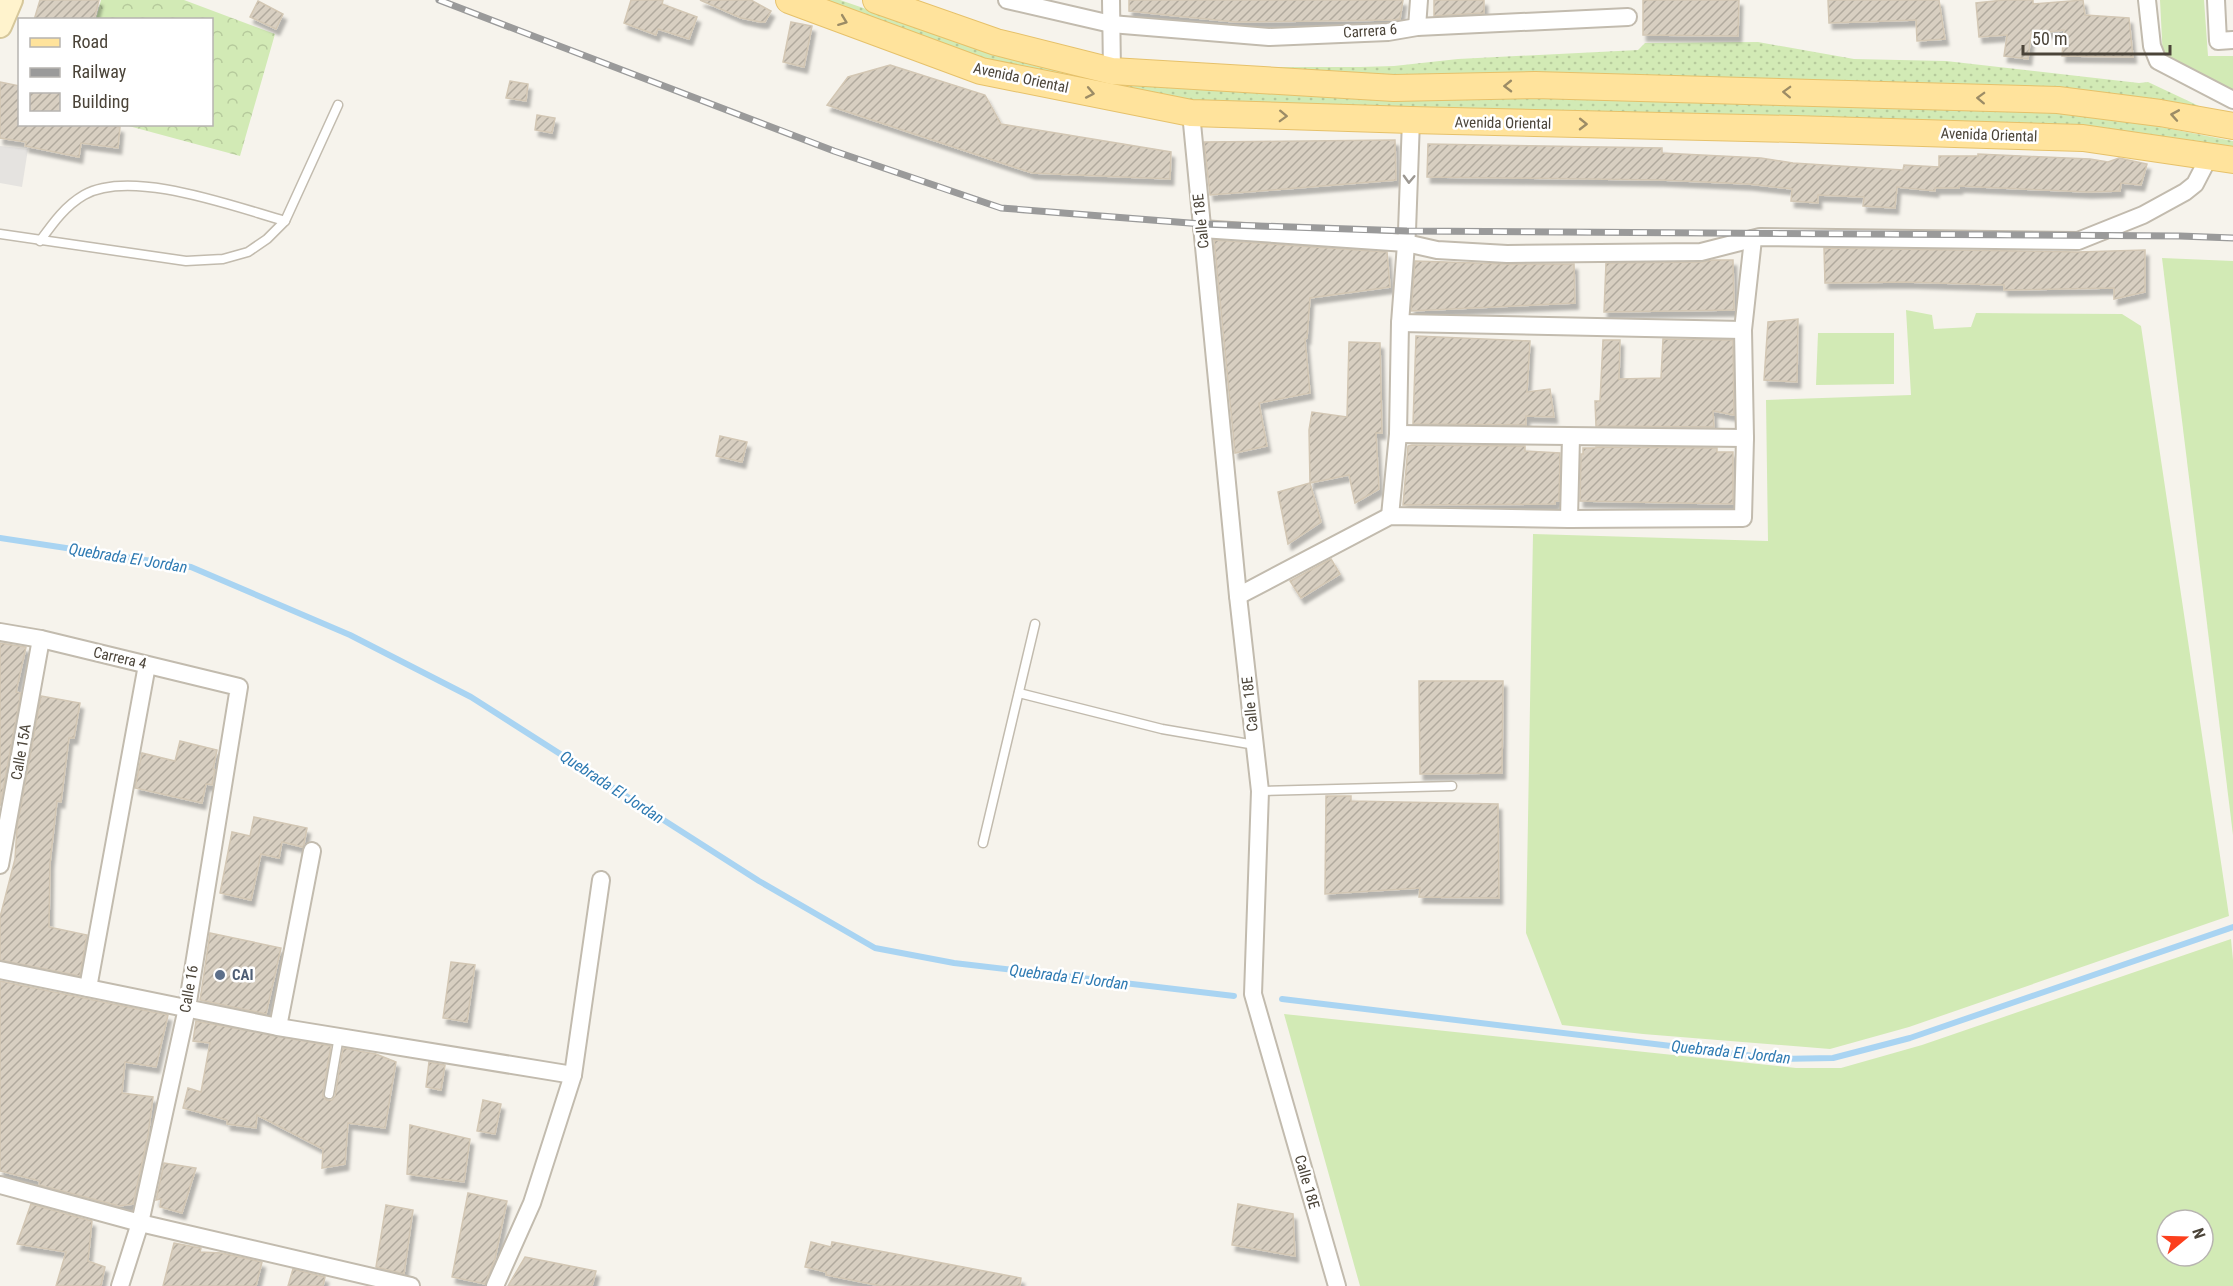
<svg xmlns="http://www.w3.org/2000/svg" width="2233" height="1286" font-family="'Roboto Condensed',sans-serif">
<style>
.grass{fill:#d2eab5;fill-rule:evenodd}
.forest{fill:url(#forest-crowns)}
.garden{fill:url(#garden-dots)}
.parking{fill:#e5e3e0}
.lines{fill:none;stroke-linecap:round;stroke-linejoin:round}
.stream{stroke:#a9d4f2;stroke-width:6}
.building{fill:url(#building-hatch);stroke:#d3c7b4;stroke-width:1.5;filter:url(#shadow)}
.lane-casing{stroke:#c2bbae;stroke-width:11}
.street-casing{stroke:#c2bbae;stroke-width:20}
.secondary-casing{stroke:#d6c79b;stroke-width:26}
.primary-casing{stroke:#e6c16a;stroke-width:28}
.lane{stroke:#fff;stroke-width:8}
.street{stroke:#fff;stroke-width:16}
.secondary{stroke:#fff3cd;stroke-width:22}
.primary{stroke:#ffe39c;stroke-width:26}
.rail-casing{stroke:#9a9a9a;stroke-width:7}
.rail{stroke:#fff;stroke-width:4.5;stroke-dasharray:14;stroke-linecap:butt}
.oneway{stroke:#9c8c66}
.oneway2{stroke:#9c9892}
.service-dot{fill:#5c6f8a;stroke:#fff;stroke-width:2}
.labels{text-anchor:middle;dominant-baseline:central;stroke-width:5;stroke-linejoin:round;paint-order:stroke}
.street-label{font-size:15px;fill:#4b4439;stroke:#fff}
.service-label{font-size:15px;font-weight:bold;fill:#4e5e75;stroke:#fff;text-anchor:start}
.water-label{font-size:16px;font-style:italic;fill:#2e7ab2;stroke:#fff}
</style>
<defs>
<pattern id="forest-crowns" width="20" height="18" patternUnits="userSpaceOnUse" patternTransform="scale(1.5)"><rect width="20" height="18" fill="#d2eab5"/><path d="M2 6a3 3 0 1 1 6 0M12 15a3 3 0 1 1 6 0" fill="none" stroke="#b6ca9c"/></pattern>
<pattern id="garden-dots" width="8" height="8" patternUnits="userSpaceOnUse" patternTransform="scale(1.5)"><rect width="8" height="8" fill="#d2eab5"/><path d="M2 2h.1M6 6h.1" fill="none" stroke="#b6ca9c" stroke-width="1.8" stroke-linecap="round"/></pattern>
<pattern id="building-hatch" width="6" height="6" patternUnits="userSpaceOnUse" patternTransform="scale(1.5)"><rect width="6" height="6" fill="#d8cfc1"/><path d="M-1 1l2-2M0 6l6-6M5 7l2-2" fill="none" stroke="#b1aa9e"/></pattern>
<filter id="shadow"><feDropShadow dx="3.5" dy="6" stdDeviation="1.5" flood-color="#0004"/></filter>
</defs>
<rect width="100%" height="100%" fill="#f6f3ec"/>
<!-- grass -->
<g class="grass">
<path d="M 2160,0 L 2204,0 L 2208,56 L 2233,56 L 2233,95 L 2163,59 Z"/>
<path d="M 2162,258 L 2233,261 L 2233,835 Z"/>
<path d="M 1906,310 L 1932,315 L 1934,329 L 1971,327 L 1976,313 L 2122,314 L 2141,326 L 2229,916 L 1909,1027 L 1830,1049 L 1643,1034 L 1562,1025 L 1526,933 L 1533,534 L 1768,541 L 1766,400 L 1911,395 Z"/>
<path d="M 1818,333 L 1894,333 L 1894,384 L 1816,385 Z"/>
<path d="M 2231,939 L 2233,960 L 2233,1286 L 1360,1286 L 1284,1014 L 1796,1068 L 1841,1068 L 1922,1045 ZM 2167,1220 L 2203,1220 L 2203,1256 L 2167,1256 Z"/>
</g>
<!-- forest -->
<path class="forest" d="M 101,0 L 184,0 L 275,34 L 240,156 L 125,125 L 212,124 L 212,20 L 96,19 Z"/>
<!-- garden -->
<g class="garden">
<path d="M 802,0 L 840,0 L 980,48 L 1149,84 L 1288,95 L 1691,101 L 2033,110 L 2109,117 L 2233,141 L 2233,157 L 1228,104 L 1146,94 L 975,58 Z"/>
<path d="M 1758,42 L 1854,59 L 1946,61 L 2139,83 L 2148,82 L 2233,122 L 2125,103 L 1494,81 L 1131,64 L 1132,59 L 1225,67 L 1360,67 L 1394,66 L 1458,59 L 1638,50 L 1645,43 Z"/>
</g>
<!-- parking -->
<path class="parking" d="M 0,146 L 28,149 L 22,187 L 0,183 Z"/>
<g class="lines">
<!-- stream -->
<g class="stream">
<path d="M 0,538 L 191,567 L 350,635 L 471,697 L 759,881 L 875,948 L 954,963 L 1234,996"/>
<path d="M 1282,999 L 1779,1059 L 1833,1058 L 1910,1038 L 2233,927"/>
</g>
</g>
<!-- building -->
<g class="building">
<path d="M 40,0 L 99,0 L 94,20 L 34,20 Z"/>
<path d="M 631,0 L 663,0 L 662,4 L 697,17 L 689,39 L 658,29 L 656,35 L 624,23 Z"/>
<path d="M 700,0 L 751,0 L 771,11 L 765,22 L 760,22 L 741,18 Z"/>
<path d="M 1129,0 L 1403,0 L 1400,19 L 1393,20 L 1235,22 L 1129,11 Z"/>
<path d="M 1434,0 L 1484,0 L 1484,13 L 1434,16 Z"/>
<path d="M 1643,0 L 1739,0 L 1738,36 L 1643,35 Z"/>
<path d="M 1828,0 L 1939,0 L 1945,39 L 1917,41 L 1916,20 L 1829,23 Z"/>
<path d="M 2004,0 L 2033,0 L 2033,4 L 2083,0 L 2085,15 L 2129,18 L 2133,57 L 2062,56 L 2064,30 L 2031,34 L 2028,59 L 2004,56 L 2007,35 L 1979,37 L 1976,3 Z"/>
<path d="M 258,1 L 283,14 L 276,29 L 250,17 Z"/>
<path d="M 791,22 L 812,26 L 804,67 L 783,62 Z"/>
<path d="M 890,65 L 985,95 L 1001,124 L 1171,152 L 1170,179 L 1032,173 L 827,105 L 848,77 Z"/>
<path d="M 510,81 L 528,84 L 526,101 L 506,98 Z"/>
<path d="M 0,82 L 20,86 L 20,124 L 105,124 L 120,127 L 118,148 L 81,143 L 79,157 L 25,146 L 26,142 L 0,138 Z"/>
<path d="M 537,115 L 555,118 L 552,133 L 535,130 Z"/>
<path d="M 1395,140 L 1396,180 L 1210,195 L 1204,142 Z"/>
<path d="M 1428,144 L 1662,148 L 1662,153 L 1761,158 L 1793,163 L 1903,170 L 1904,165 L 1939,167 L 1939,156 L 1978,156 L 1978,154 L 2090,159 L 2108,162 L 2119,158 L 2147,164 L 2141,185 L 2121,183 L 2120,191 L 2088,192 L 1959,186 L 1959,188 L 1935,188 L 1935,191 L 1897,187 L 1895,208 L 1863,206 L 1864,197 L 1818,195 L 1818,203 L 1791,201 L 1792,189 L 1749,184 L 1661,180 L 1427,177 Z"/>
<path d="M 1214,240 L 1387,252 L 1390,287 L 1310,298 L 1307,338 L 1305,339 L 1310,393 L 1259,403 L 1267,446 L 1235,453 Z"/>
<path d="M 1824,248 L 2078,252 L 2145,250 L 2145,292 L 2114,299 L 2114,288 L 2004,290 L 2004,285 L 1905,282 L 1825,283 Z"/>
<path d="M 1713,260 L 1733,260 L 1734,310 L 1604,312 L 1606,263 L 1701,262 Z"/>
<path d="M 1415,261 L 1507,264 L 1574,264 L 1575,303 L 1411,311 Z"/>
<path d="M 1798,319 L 1797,382 L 1764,380 L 1768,322 Z"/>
<path d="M 1416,336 L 1530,341 L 1527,392 L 1550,389 L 1554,417 L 1526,416 L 1526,425 L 1413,424 Z"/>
<path d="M 1663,339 L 1733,340 L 1734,415 L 1713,411 L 1714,427 L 1596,426 L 1595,401 L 1600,401 L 1603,340 L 1620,340 L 1619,379 L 1661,378 Z"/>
<path d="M 1349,342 L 1380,343 L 1382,433 L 1376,433 L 1379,489 L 1355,503 L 1349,475 L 1310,483 L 1309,430 L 1312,412 L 1347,417 Z"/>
<path d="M 720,436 L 747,442 L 742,462 L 716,456 Z"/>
<path d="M 1412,445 L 1525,446 L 1525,451 L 1560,453 L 1559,501 L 1555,501 L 1555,504 L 1403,505 L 1408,446 Z"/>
<path d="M 1596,447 L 1717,448 L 1717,452 L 1733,452 L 1733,504 L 1580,501 L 1581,454 L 1583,454 L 1583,448 L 1596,448 Z"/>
<path d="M 1310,483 L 1321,522 L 1288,544 L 1278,492 Z"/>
<path d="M 1331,559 L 1340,574 L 1301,598 L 1290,581 Z"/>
<path d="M 0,643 L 26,647 L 16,692 L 21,693 L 0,806 Z"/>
<path d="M 1419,681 L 1503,681 L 1502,773 L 1420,774 Z"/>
<path d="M 41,696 L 80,703 L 74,738 L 69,738 L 61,802 L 57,801 L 50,863 L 49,927 L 87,935 L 80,976 L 0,960 L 0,917 L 15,859 L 17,827 Z"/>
<path d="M 180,741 L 217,750 L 213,769 L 215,770 L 212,785 L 206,784 L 202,803 L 135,788 L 142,753 L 175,761 Z"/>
<path d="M 1326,796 L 1351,796 L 1351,801 L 1498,804 L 1499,898 L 1419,897 L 1420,888 L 1325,894 Z"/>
<path d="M 254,817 L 307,828 L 304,844 L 303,847 L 282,842 L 279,858 L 261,854 L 251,900 L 220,893 L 232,832 L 250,836 Z"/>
<path d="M 210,933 L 281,948 L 266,1014 L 200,1000 Z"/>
<path d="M 451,962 L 475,965 L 467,1022 L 443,1018 Z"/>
<path d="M 0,981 L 168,1015 L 156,1067 L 125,1062 L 122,1093 L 153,1097 L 148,1136 L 133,1204 L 119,1206 L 39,1185 L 40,1181 L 0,1171 Z"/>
<path d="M 196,1021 L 331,1046 L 323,1093 L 323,1097 L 327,1100 L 332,1100 L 335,1096 L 343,1048 L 376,1054 L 396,1062 L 385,1128 L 348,1123 L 345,1164 L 322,1168 L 323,1149 L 257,1115 L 256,1128 L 227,1124 L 227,1120 L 183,1108 L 188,1088 L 201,1092 L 210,1043 L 193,1041 Z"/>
<path d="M 429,1062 L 445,1065 L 441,1090 L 426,1087 Z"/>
<path d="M 483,1100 L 501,1104 L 495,1134 L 477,1131 Z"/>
<path d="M 410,1125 L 470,1139 L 464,1182 L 407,1174 Z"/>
<path d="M 164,1163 L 196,1168 L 182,1213 L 160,1207 L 161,1199 L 156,1200 Z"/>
<path d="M 468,1193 L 507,1201 L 495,1259 L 485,1284 L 452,1277 Z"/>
<path d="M 31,1204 L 92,1221 L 88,1261 L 105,1267 L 101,1286 L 56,1286 L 66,1252 L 17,1244 Z"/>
<path d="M 1238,1204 L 1293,1214 L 1295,1256 L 1232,1245 Z"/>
<path d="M 386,1205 L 413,1210 L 404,1274 L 376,1267 Z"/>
<path d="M 811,1242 L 831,1247 L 832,1242 L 1021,1278 L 1020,1286 L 881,1286 L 826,1275 L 826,1272 L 805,1267 Z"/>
<path d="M 174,1243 L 201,1248 L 200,1252 L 222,1253 L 262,1262 L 256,1286 L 163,1286 Z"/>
<path d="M 525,1257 L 596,1271 L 592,1286 L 508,1286 Z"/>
<path d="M 293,1269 L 325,1277 L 323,1286 L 288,1286 Z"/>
</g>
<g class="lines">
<defs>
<g id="lane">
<path d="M 0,234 L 186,261 L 223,259 L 248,252 L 267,239 L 285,221 L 338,105"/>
<path d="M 40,241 C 53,223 65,206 84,195 C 131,168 235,207 285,221"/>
<path d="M 1019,693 L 1162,729 L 1255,745"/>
<path d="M 1260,791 L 1452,786"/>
<path d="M 983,843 L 1035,624"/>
<path d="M 329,1094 L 339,1036"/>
</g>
<g id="street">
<path d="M 1007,0 L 1111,24 L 1269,37 L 1388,32 L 1417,27 L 1628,17"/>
<path d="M 1111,0 L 1112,71"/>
<path d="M 2147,0 L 2152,46 L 2158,61 L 2233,100"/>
<path d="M 2216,0 L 2218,41 L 2233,40"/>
<path d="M 1417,27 L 1419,0"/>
<path d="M 1191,113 L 1238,596 L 1260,791 L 1253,994 L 1337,1286"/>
<path d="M 1202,229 L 1406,243 L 1437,250 L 1507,254 L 1701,252 L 1760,237 L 2078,241 L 2143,215 L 2185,192 L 2195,184 L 2210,155"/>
<path d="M 1400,323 L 1743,330"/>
<path d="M 1398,434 L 1745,438"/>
<path d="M 1390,516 L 1398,434 L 1400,323 L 1407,231 L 1411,120"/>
<path d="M 1569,519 L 1571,437"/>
<path d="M 1238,596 L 1390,516 L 1569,519 L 1743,518 L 1745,438 L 1743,330 L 1753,239"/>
<path d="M 0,632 L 41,639 L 239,687 L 187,1008 L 140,1223 L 120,1286"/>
<path d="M 0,865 L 41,639"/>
<path d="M 0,970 L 278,1027 L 573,1075"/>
<path d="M 88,988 L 147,665"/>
<path d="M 278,1027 L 312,851"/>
<path d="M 0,1185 L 140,1223 L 411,1286"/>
<path d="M 495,1286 L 532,1203 L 573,1075 L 601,880"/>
</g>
<path id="secondary" d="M 0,26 L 11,0"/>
<g id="primary">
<path d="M 789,0 L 981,71 L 1191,113 L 1411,120 L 1795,129 L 2083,138 L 2233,160"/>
<path d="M 876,0 L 996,42 L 1112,71 L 1394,88 L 1535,85 L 2058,100 L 2160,113 L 2233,126"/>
</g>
</defs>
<!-- lane casing -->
<use href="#lane" class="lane-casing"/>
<!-- street casing -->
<use href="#street" class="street-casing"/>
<!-- secondary casing -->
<use href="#secondary" class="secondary-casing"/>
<!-- primary casing -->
<use href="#primary" class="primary-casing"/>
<!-- lane -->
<use href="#lane" class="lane"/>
<!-- street -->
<use href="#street" class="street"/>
<!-- secondary -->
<use href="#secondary" class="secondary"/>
<!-- primary -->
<use href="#primary" class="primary"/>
<defs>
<path id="rail" d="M 439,0 L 834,151 L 1001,208 L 1202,224 L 1407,231 L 2180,236 L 2233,238"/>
</defs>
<!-- rail casing -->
<use href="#rail" class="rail-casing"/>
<!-- rail -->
<use href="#rail" class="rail"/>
</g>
<!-- one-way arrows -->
<defs><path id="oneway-chevron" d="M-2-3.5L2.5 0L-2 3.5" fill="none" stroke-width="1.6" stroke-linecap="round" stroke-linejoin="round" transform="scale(1.5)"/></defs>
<g class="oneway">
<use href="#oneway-chevron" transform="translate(843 21) rotate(21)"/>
<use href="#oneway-chevron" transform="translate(1508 86) rotate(179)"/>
<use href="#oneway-chevron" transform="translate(1787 92) rotate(-178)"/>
<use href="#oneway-chevron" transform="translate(1090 93) rotate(11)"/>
<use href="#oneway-chevron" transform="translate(1981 98) rotate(-178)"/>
<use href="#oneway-chevron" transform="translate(2175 115) rotate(-170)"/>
<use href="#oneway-chevron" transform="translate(1283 116) rotate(2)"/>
<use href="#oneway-chevron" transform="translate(1583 124) rotate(1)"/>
</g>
<use class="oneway2" href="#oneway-chevron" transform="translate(1409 179) rotate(92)"/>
<!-- markers -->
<circle class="service-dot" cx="220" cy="975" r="6"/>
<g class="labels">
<!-- street labels -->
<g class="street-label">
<text transform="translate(1370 31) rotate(-4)">Carrera 6</text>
<text transform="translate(1021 78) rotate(12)">Avenida Oriental</text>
<text transform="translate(1503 123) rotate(1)">Avenida Oriental</text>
<text transform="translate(1989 135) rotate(2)">Avenida Oriental</text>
<text transform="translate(1201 221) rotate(-96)">Calle 18E</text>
<text transform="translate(120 658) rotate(13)">Carrera 4</text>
<text transform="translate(1250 704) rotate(-96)">Calle 18E</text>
<text transform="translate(21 752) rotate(-80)">Calle 15A</text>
<text transform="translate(189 989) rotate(-80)">Calle 16</text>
<text transform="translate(1307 1182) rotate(74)">Calle 18E</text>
</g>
<!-- service labels -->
<g class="service-label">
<text x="232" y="975">CAI</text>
</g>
<!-- water labels -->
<g class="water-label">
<text transform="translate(128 558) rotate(9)">Quebrada El Jordan</text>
<text transform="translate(612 787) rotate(33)">Quebrada El Jordan</text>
<text transform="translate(1069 977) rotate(7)">Quebrada El Jordan</text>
<text transform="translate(1731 1052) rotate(6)">Quebrada El Jordan</text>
</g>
</g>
<!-- legend -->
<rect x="18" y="18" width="195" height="108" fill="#ffffff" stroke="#b7b4b0" stroke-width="1.5"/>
<rect x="30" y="38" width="30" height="9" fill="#ffe39c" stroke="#b7b4b0" stroke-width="1.5"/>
<text x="72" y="48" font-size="18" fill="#4b4439">Road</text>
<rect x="30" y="68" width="30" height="9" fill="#9a9a9a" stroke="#b7b4b0" stroke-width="1.5"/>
<text x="72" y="78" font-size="18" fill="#4b4439">Railway</text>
<rect x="30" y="93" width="30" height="18" fill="url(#building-hatch)" stroke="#b7b4b0" stroke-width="1.5"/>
<text x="72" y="108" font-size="18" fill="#4b4439">Building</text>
<!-- north arrow -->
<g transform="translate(2185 1238) rotate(71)"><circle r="28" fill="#ffffff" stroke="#b7b4b0" stroke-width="1.5"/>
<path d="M0-4.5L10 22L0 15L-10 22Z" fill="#fc3f1d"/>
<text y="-9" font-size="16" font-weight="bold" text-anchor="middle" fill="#4b4439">N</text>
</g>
<!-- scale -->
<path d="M2023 45v9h147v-9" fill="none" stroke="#4b4439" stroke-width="3"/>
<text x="2032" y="45" font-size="18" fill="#4b4439" stroke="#ffffff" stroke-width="4.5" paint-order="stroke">50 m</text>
</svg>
